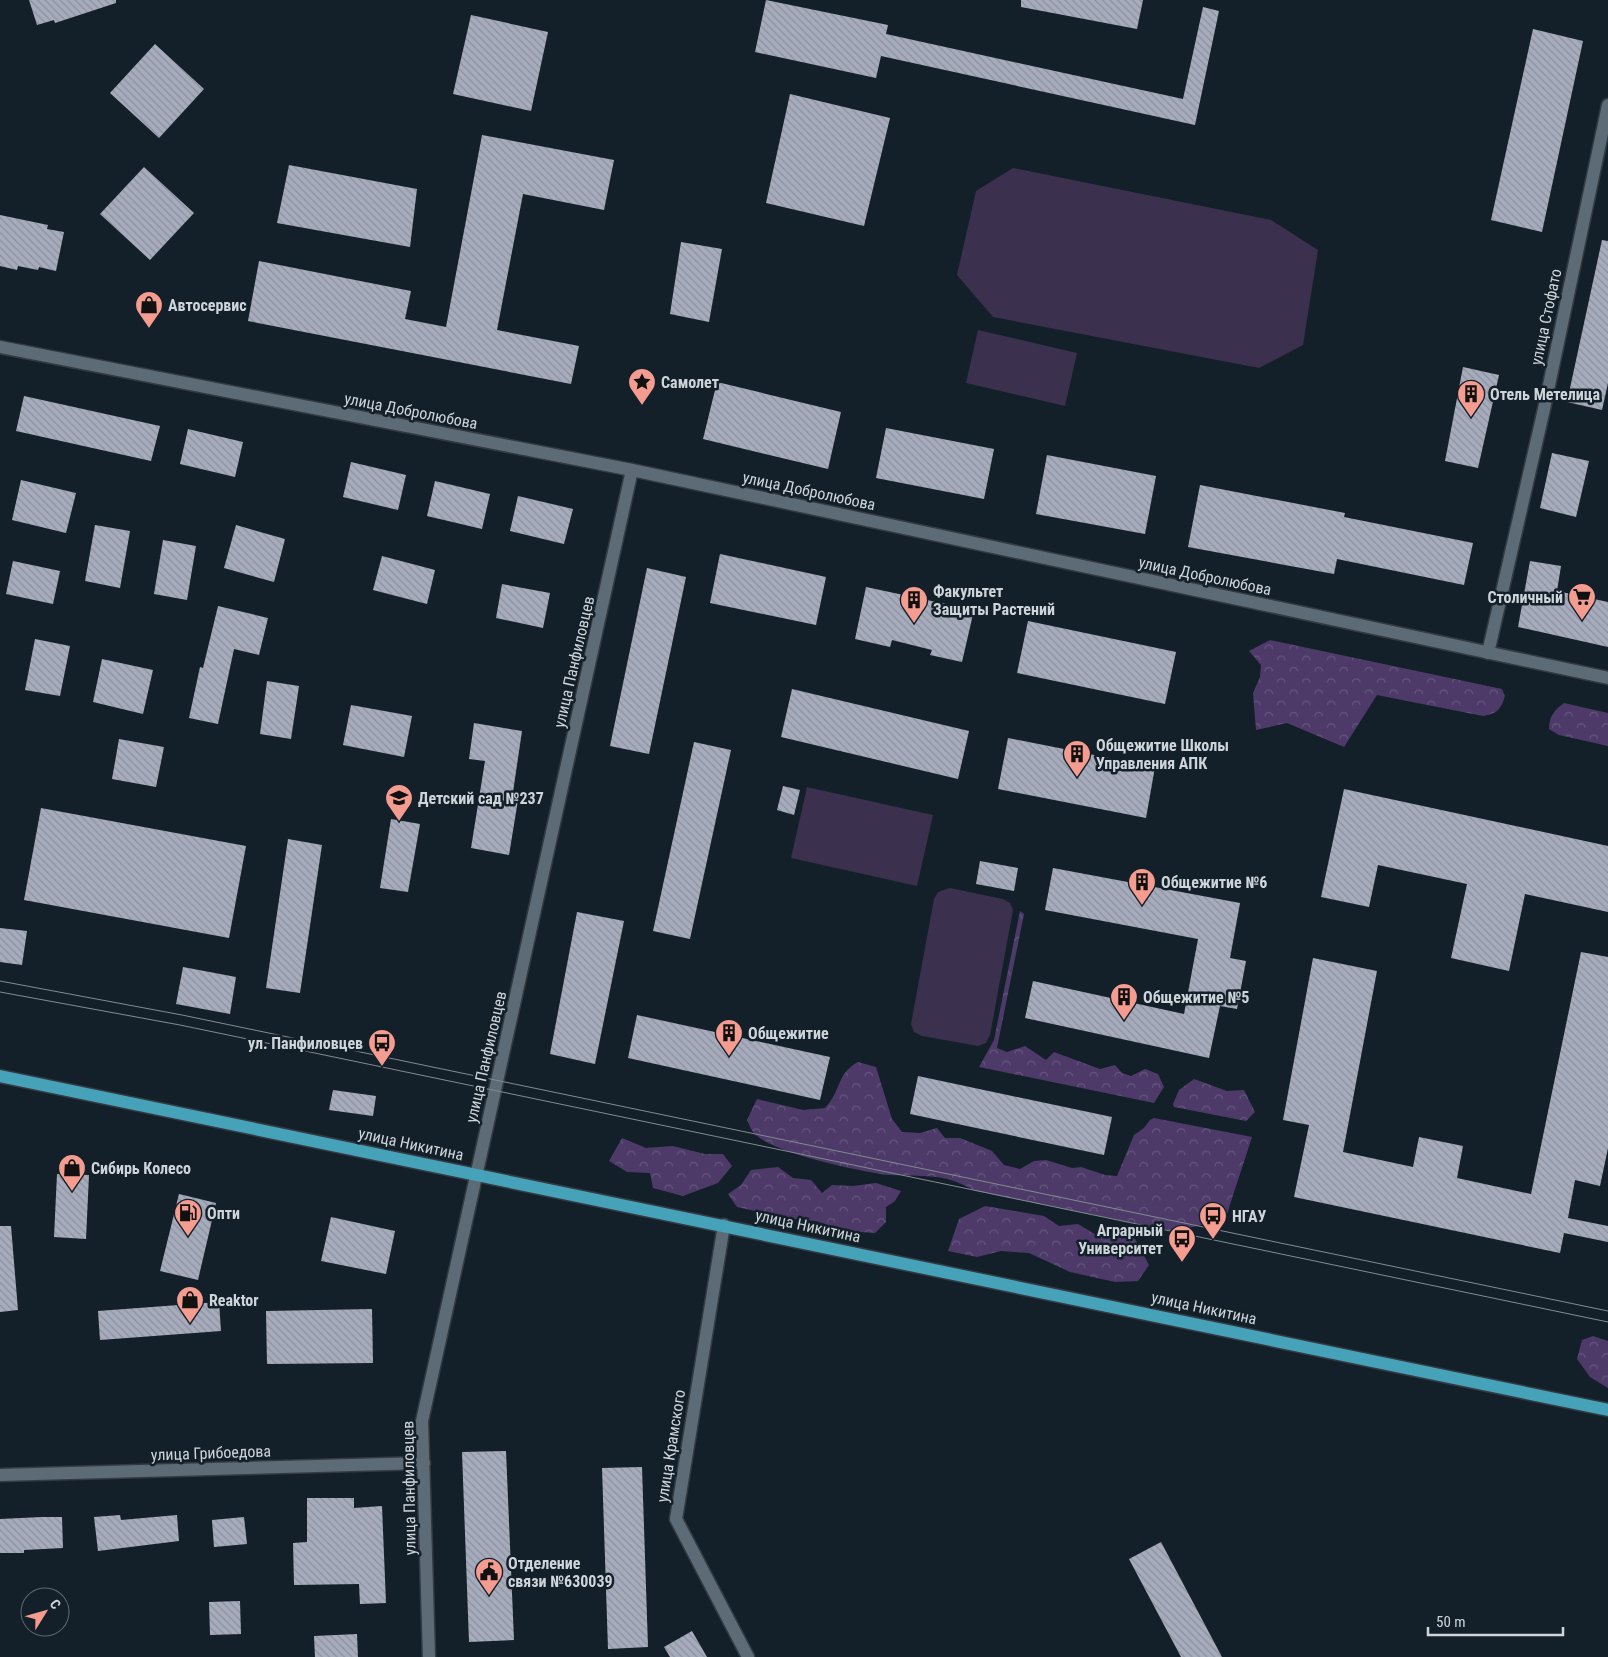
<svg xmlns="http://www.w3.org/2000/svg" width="1608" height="1657" font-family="'Roboto Condensed',sans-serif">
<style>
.forest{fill:url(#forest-crowns)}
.park{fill:#3b304d}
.building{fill:url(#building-back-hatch)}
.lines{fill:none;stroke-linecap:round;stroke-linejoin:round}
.minor-casing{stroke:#333a42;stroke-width:15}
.major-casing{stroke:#333a42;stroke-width:15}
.minor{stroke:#5d6b76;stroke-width:12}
.major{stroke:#46a2b8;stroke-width:12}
.tram{stroke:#828b93;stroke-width:1}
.labels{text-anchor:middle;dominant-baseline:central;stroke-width:5;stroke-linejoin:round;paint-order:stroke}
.poi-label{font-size:16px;font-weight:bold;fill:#cdd5db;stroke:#142029;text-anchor:start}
.street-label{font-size:16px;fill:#cdd5db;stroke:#142029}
</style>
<defs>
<pattern id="forest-crowns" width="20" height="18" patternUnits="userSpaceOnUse" patternTransform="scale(1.25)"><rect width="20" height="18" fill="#4d3a69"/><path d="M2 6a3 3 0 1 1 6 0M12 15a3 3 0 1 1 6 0" fill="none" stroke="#65567e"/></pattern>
<pattern id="building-back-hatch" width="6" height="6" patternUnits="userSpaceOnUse" patternTransform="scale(1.25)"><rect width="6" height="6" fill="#a7acbd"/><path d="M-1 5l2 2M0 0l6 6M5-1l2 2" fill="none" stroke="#8d919e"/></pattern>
</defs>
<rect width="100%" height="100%" fill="#142029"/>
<!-- forest -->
<g class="forest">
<path d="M 1270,640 L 1502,689 L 1505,696 C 1501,709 1497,714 1483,716 L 1377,695 L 1344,747 L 1287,723 L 1256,730 L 1253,693 L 1260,677 L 1261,665 L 1249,651 Z"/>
<path d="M 1564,703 L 1608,713 L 1608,746 L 1559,735 L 1549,729 C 1549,717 1554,710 1564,703 Z"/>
<path d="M 1020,911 L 1024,914 L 997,1048 L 1007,1052 L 1025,1046 L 1046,1060 L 1054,1052 L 1100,1069 L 1115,1065 L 1122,1073 L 1131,1076 L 1145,1069 L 1158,1074 L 1164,1087 L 1154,1103 L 979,1067 L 994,1040 Z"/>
<path d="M 858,1062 L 876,1067 L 892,1119 L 902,1132 L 920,1133 L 937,1128 L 945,1138 L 960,1138 L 992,1151 L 1004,1165 L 1020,1169 L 1034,1161 L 1046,1160 L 1072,1168 L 1081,1167 L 1105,1175 L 1117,1176 L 1134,1135 L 1144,1128 L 1150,1120 L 1154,1118 L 1252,1137 L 1225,1220 L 1174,1231 L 975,1191 C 944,1172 923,1177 889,1175 C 862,1172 771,1153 754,1133 C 751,1130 749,1124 747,1120 L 757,1099 L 803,1110 L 825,1108 C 842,1090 836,1074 858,1062 Z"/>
<path d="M 1194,1079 L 1227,1091 L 1244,1090 L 1255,1112 L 1246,1121 L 1174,1107 L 1173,1104 L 1179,1090 Z"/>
<path d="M 622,1138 L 646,1148 L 673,1146 L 705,1154 L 723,1154 L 732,1166 L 718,1183 L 683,1196 L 653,1188 L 650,1173 L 627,1172 L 609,1161 Z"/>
<path d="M 778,1167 L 793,1178 L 811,1180 L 822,1193 L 832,1185 L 853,1186 L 876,1183 L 901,1191 L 895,1201 L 886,1207 L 886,1222 L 875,1233 L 846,1231 L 816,1221 L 786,1218 L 737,1207 L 728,1194 L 741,1185 L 751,1170 Z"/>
<path d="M 985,1206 L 1044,1216 L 1059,1226 L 1078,1224 L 1098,1236 L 1116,1232 L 1135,1239 L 1149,1265 L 1138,1281 L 1115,1282 L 1070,1272 L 1029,1253 L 1001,1251 L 977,1257 L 948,1251 L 959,1219 Z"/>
<path d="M 1593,1336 L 1608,1341 L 1608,1388 L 1590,1377 L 1577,1359 L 1582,1340 Z"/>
</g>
<!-- park -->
<g class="park">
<path d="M 1013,168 L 1271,220 L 1318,250 L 1303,345 L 1259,368 L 993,317 L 957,275 L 976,191 Z"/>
<path d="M 978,330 L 1077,353 L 1065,406 L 966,383 Z"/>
<path d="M 807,787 L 933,815 L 917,886 L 791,858 Z"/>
<path d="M 950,888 L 1003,899 L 1010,903 L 1013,910 L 990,1035 L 986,1043 L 978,1046 L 922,1036 L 914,1032 L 911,1024 L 934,899 L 938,892 Z"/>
</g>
<!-- building -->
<g class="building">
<path d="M 29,0 L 116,0 L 116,3 L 55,23 L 54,20 L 37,25 Z"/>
<path d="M 766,0 L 888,25 L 886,34 L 1183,99 L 1203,7 L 1219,11 L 1195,125 L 881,56 L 876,78 L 755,52 Z"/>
<path d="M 1021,0 L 1143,0 L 1137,29 L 1021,7 Z"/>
<path d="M 471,15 L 548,32 L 531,111 L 453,94 Z"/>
<path d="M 1533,29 L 1583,41 L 1542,232 L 1491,220 Z"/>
<path d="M 155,44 L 204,89 L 159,138 L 110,93 Z"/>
<path d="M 790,94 L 890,118 L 864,226 L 766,203 Z"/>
<path d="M 482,135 L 614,160 L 604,210 L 523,194 L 497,330 L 579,346 L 571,384 L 248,321 L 259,261 L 411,291 L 405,319 L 446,327 Z"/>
<path d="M 289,165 L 417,189 L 410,247 L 277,223 Z"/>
<path d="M 144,167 L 194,213 L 150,260 L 100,214 Z"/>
<path d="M 0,215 L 48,225 L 47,229 L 64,232 L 56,271 L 39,267 L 38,270 L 18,266 L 17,270 L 0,266 Z"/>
<path d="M 1602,240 L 1608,241 L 1608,383 L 1602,410 L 1567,402 Z"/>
<path d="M 681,242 L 722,249 L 709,322 L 670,314 Z"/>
<path d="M 1463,367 L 1499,375 L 1478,468 L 1445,461 Z"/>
<path d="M 717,382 L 841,412 L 828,469 L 703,439 Z"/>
<path d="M 24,396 L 160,426 L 151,461 L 16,431 Z"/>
<path d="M 886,428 L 994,449 L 984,499 L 876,478 Z"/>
<path d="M 188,429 L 243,442 L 235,477 L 180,464 Z"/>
<path d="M 1552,453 L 1589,461 L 1576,517 L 1540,508 Z"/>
<path d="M 1047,455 L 1156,476 L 1145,534 L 1036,514 Z"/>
<path d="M 351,462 L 406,475 L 398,510 L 343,497 Z"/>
<path d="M 21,480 L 76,493 L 66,533 L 12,520 Z"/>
<path d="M 435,481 L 490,494 L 482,529 L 427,516 Z"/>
<path d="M 1200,485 L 1345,513 L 1344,517 L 1473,543 L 1464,585 L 1337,559 L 1334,574 L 1188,547 Z"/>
<path d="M 518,496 L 573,509 L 564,544 L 510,531 Z"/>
<path d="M 95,525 L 130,531 L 120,588 L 85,581 Z"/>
<path d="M 236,525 L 285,539 L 274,582 L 224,568 Z"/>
<path d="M 163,540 L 196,546 L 187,600 L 154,594 Z"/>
<path d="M 720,554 L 826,577 L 816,625 L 710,603 Z"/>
<path d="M 382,556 L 435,570 L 427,604 L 373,590 Z"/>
<path d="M 13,561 L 60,571 L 53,604 L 6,594 Z"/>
<path d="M 1530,561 L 1561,566 L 1557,591 L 1608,602 L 1608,647 L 1518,627 Z"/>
<path d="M 647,568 L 686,577 L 649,754 L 610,746 Z"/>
<path d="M 502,584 L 550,593 L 543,628 L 496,618 Z"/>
<path d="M 866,587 L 974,610 L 962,662 L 930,655 L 932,650 L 892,640 L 890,647 L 855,639 Z"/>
<path d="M 218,606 L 268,618 L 259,655 L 234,649 L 218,724 L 189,718 L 200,667 L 203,668 Z"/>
<path d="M 1028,621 L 1176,652 L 1165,704 L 1017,673 Z"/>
<path d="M 35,639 L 70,646 L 60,696 L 25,690 Z"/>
<path d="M 102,659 L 153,670 L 143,714 L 93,702 Z"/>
<path d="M 267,681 L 299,686 L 291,739 L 260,734 Z"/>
<path d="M 792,689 L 969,731 L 958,779 L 781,737 Z"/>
<path d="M 351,705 L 412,716 L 404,757 L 343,745 Z"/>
<path d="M 474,723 L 522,731 L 513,792 L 519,794 L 509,855 L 471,848 L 485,761 L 469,759 Z"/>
<path d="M 1008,738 L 1155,767 L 1146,818 L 998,789 Z"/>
<path d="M 119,739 L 164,747 L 156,787 L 112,779 Z"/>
<path d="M 694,742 L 731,750 L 690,939 L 653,931 Z"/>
<path d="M 783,786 L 800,790 L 794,815 L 777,810 Z"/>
<path d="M 1344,789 L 1608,846 L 1608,912 L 1525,894 L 1509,971 L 1451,958 L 1467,884 L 1378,865 L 1369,907 L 1321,897 Z"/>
<path d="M 41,808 L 246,846 L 229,938 L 24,900 Z"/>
<path d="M 391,819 L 420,824 L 408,892 L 380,888 Z"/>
<path d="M 288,839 L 322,845 L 300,993 L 266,988 Z"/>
<path d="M 980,861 L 1018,868 L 1014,891 L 976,884 Z"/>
<path d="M 1053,868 L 1240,903 L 1230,958 L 1246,961 L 1237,1009 L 1220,1006 L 1209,1058 L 1025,1018 L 1033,981 L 1184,1014 L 1198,939 L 1045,910 Z"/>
<path d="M 577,912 L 624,921 L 595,1064 L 550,1054 Z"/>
<path d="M 0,928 L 27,931 L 22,965 L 0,962 Z"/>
<path d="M 1581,952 L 1608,957 L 1608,1148 L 1600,1186 L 1575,1180 L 1568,1218 L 1608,1226 L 1608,1242 L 1564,1233 L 1560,1253 L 1294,1197 L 1309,1125 L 1283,1120 L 1313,958 L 1377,971 L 1343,1152 L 1413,1167 L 1419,1137 L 1463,1146 L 1457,1178 L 1531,1194 Z"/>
<path d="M 183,967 L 236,977 L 230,1014 L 176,1004 Z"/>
<path d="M 637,1015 L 830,1057 L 820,1100 L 628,1058 Z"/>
<path d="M 918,1076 L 1112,1117 L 1104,1155 L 910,1114 Z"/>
<path d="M 333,1090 L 376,1096 L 373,1116 L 329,1110 Z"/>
<path d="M 57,1174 L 89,1175 L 86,1239 L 54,1237 Z"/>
<path d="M 179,1194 L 216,1203 L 198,1280 L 160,1271 Z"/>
<path d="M 331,1217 L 395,1231 L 386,1274 L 321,1261 Z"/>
<path d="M 0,1226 L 11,1226 L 18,1310 L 0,1312 Z"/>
<path d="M 219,1302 L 221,1331 L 100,1340 L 98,1311 Z"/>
<path d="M 372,1309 L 373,1363 L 267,1364 L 266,1311 Z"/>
<path d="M 506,1451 L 514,1640 L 469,1642 L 462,1452 Z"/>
<path d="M 642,1467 L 648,1647 L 608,1649 L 602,1468 Z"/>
<path d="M 307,1498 L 354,1498 L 354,1508 L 382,1506 L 386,1603 L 360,1604 L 359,1584 L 294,1585 L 293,1543 L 307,1542 Z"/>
<path d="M 120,1515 L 121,1520 L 177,1515 L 179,1541 L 98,1551 L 94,1517 Z"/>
<path d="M 41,1517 L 62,1517 L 63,1548 L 24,1550 L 24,1553 L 0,1553 L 0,1519 Z"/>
<path d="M 244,1517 L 247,1544 L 214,1547 L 212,1520 Z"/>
<path d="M 1161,1542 L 1222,1657 L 1181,1657 L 1129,1559 Z"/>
<path d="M 240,1601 L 241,1634 L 210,1635 L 209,1602 Z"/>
<path d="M 692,1631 L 707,1657 L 670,1657 L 664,1647 Z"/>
<path d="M 357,1634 L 358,1657 L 315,1657 L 314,1636 Z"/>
</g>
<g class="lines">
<defs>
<g id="minor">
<path d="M 0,347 L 632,470 L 1608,678"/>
<path d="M 1488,653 L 1544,409 L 1608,105"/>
<path d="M 724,1225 L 676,1519 L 748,1657"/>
<path d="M 0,1475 L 424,1463"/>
<path d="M 429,1657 L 422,1421 L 632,470"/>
</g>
<path id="major" d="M 0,1076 L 1608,1410"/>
</defs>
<!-- minor casing -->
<use href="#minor" class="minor-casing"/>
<!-- major casing -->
<use href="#major" class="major-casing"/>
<!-- minor -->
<use href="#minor" class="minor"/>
<!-- major -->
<use href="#major" class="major"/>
<!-- tram -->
<g class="tram">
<path d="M 0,981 L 182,1015 L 1608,1311"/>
<path d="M 0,992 L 180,1025 L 1608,1322"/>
</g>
</g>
<!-- icons -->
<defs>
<symbol id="shop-pin" viewBox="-11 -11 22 30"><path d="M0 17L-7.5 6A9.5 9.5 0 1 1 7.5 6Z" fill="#f59c91" stroke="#142029"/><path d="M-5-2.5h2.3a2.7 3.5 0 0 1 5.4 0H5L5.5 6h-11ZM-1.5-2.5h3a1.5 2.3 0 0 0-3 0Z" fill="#111"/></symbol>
<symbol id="sight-pin" viewBox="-11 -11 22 30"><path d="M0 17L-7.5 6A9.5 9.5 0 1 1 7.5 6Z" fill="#f59c91" stroke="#142029"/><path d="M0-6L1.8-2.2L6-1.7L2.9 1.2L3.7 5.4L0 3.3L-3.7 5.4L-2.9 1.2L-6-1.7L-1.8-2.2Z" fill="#111"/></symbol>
<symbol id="building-pin" viewBox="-11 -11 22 30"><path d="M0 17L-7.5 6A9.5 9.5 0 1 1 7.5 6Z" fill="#f59c91" stroke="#142029"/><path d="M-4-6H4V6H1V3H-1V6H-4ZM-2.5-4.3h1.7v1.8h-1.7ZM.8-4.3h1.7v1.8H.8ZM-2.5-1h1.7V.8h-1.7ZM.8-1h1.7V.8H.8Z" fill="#111"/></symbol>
<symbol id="supermarket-pin" viewBox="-11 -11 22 30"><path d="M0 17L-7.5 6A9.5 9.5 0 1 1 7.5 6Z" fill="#f59c91" stroke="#142029"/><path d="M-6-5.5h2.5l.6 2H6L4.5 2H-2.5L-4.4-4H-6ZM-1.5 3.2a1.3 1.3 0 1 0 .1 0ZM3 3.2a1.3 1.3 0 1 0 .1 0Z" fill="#111"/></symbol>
<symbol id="school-pin" viewBox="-11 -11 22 30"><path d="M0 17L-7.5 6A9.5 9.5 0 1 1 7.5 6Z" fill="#f59c91" stroke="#142029"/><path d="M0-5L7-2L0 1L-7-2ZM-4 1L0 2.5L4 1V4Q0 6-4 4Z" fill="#111"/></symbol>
<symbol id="bus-pin" viewBox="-11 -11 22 30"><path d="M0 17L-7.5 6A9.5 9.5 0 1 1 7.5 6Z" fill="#f59c91" stroke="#142029"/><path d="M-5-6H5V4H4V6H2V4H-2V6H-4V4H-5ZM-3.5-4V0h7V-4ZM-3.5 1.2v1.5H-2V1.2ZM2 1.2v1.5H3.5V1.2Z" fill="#111"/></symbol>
<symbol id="fuel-pin" viewBox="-11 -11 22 30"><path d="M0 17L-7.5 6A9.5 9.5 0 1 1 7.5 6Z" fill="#f59c91" stroke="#142029"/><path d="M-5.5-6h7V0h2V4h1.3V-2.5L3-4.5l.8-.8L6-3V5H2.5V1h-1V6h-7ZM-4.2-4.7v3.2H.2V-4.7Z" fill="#111"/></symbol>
<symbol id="civic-pin" viewBox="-11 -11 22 30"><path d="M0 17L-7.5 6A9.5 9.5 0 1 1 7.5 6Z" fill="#f59c91" stroke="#142029"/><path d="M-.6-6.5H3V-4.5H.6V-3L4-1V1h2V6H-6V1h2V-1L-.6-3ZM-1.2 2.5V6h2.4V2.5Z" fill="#111"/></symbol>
</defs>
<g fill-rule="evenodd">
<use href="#shop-pin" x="133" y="289" width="32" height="43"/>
<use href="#sight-pin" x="626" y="366" width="32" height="43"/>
<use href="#building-pin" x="1455" y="378" width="32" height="43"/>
<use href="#supermarket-pin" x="1566" y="581" width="32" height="43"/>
<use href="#building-pin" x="898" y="584" width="32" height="43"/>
<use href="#building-pin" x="1061" y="738" width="32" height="43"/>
<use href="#school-pin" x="383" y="782" width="32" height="43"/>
<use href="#building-pin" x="1126" y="866" width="32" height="43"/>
<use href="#building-pin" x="1108" y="981" width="32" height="43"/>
<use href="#building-pin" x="713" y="1017" width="32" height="43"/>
<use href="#bus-pin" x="366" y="1027" width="32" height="43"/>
<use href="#shop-pin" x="56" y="1152" width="32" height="43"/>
<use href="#fuel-pin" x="172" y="1197" width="32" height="43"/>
<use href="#bus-pin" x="1197" y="1200" width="32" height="43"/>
<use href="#bus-pin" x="1166" y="1223" width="32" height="43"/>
<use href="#shop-pin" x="174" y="1284" width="32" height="43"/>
<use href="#civic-pin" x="473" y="1556" width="32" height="43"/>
</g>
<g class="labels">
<!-- poi labels -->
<g class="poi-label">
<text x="168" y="305">Автосервис</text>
<text x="661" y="382">Самолет</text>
<text x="1490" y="394">Отель Метелица</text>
<text x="933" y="591">Факультет<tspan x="933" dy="18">Защиты Растений</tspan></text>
<text x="1563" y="597" text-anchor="end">Столичный</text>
<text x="1096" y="745">Общежитие Школы<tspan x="1096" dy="18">Управления АПК</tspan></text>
<text x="418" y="798">Детский сад №237</text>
<text x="1161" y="882">Общежитие №6</text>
<text x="1143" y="997">Общежитие №5</text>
<text x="748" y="1033">Общежитие</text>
<text x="363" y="1043" text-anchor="end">ул. Панфиловцев</text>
<text x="91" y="1168">Сибирь Колесо</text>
<text x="207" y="1213">Опти</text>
<text x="1232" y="1216">НГАУ</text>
<text x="1163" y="1230" text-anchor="end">Аграрный<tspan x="1163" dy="18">Университет</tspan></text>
<text x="209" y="1300">Reaktor</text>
<text x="508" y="1563">Отделение<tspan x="508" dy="18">связи №630039</tspan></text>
</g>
<!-- street labels -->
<g class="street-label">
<text transform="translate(1546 317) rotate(-78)">улица Стофато</text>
<text transform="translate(411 411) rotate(11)">улица Добролюбова</text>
<text transform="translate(809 491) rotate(12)">улица Добролюбова</text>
<text transform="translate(1205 576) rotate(12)">улица Добролюбова</text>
<text transform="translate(574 662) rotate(-77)">улица Панфиловцев</text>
<text transform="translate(486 1057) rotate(-77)">улица Панфиловцев</text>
<text transform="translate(411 1144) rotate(12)">улица Никитина</text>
<text transform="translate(808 1226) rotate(12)">улица Никитина</text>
<text transform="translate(1204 1308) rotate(12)">улица Никитина</text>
<text transform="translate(671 1446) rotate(-81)">улица Крамского</text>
<text transform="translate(211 1453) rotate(-2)">улица Грибоедова</text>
<text transform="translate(409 1488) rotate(-91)">улица Панфиловцев</text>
</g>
</g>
<!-- north arrow -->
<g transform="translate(45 1612) rotate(53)"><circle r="24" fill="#142029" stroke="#5e6870"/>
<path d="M0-4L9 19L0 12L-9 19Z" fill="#f59c91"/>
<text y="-8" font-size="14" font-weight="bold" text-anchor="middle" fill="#cdd5db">С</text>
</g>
<!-- scale -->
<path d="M1428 1627v8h135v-8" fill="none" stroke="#cdd5db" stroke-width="2.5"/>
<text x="1436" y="1627" font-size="15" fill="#cdd5db" stroke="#142029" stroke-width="4" paint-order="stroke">50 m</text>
</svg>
